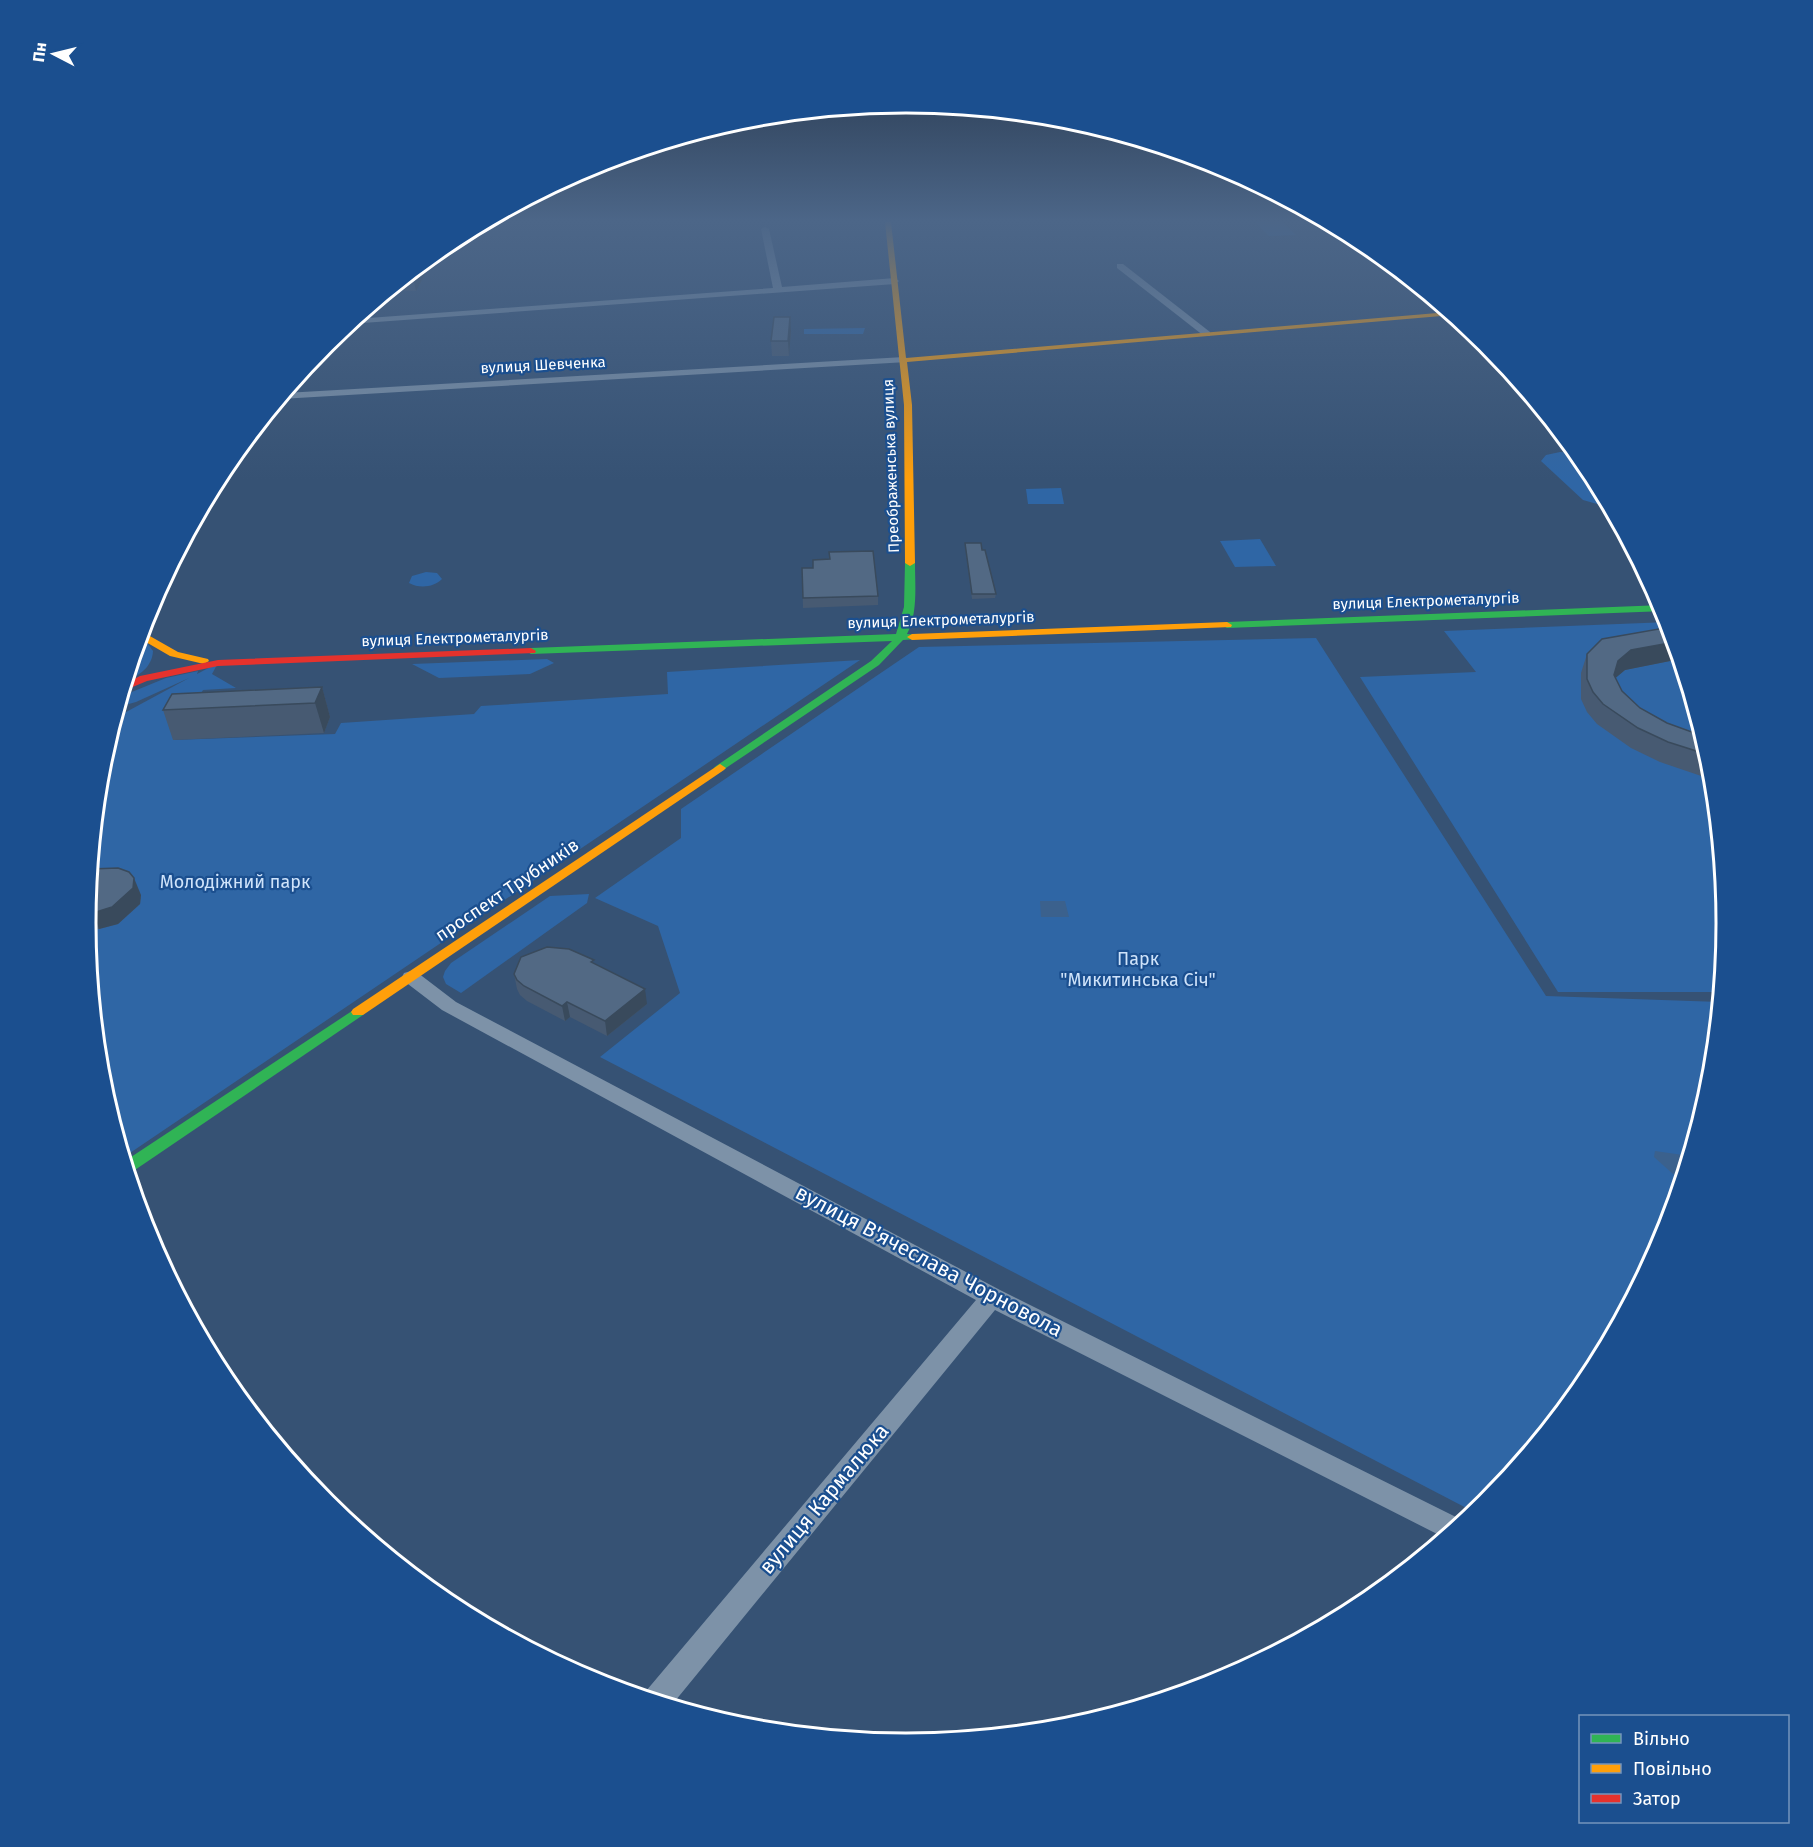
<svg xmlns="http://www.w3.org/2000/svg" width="1813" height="1847" font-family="'Fira Sans',sans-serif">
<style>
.green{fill:#2f66a5}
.water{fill:#3b618d}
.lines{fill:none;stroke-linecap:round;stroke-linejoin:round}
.street{fill:#7d92a8;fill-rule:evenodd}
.fast{fill:#30b455;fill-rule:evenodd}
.slow{fill:#ff9f0a;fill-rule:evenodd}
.jam{fill:#e5322d;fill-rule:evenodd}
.wall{fill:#475a72}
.shaded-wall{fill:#394a5c}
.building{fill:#526984;stroke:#394a5c;stroke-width:1.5}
.labels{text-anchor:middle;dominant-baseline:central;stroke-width:4.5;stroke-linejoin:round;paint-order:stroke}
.far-street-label{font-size:15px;fill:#fff;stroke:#1b4f8f}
.park-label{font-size:18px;fill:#cfe3fa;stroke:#1b4f8f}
.street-label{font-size:18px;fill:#fff;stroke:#1b4f8f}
.near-street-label{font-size:21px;fill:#fff;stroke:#1b4f8f}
.rim{fill:none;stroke:#fff;stroke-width:3}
</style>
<rect width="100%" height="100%" fill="#365274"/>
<!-- green -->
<g class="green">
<path d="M 1255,222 L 1282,222 L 1296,235 L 1269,236 Z"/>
<path d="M 865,328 L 863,334 L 804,334 L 804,329 Z"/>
<path d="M 1560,452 L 1577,453 L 1589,468 L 1611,508 L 1583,500 L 1541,461 L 1546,455 Z"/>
<path d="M 1061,488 L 1064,504 L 1028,504 L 1026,489 Z"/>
<path d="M 1260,539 L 1276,566 L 1235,567 L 1220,541 Z"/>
<path d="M 426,572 L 437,573 L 442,579 C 434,587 420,589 409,583 L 412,576 Z"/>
<path d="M 1669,622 L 1712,764 L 1727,924 L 1721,992 L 1558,992 L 1360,677 L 1476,672 L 1444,631 Z"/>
<path d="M 1316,638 L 1546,996 L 1720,1002 L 1712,1084 L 1665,1238 L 1589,1380 L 1487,1504 L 1476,1513 L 600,1057 L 680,993 L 658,926 L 595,898 L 681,838 L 681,809 L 919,647 Z"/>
<path d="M 139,640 L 148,644 L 153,651 C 152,667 140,675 126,681 Z"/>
<path d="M 547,659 L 554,663 L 530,674 L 439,678 L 412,664 Z"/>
<path d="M 860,660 L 124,1157 L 101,1083 L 86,923 L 101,763 L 115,718 L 189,678 L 136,702 L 118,707 L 122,696 L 166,678 L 198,671 L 197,674 L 218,663 L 212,674 L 236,688 L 203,690 L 174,740 L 335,734 L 341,723 L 474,714 L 481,706 L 668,694 L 667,672 Z"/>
<path d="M 589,894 L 587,903 L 461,993 L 446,984 L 443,977 L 445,971 L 451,963 L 550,896 Z"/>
</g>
<!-- water -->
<g class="water">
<path d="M 1040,901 L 1065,901 L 1069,917 L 1041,917 Z"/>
<path d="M 1655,1151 L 1690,1156 L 1682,1182 L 1654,1157 Z"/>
</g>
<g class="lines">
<!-- street -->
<g class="street">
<path d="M 765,227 L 769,229 L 782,287 L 895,278 L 899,281 L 895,284 L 349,324 L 355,319 L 773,288 L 761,229 Z"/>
<path d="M 1117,264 L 1123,264 L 1210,332 L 1210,336 L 1204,336 L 1117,268 Z"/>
<path d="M 904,357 L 907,358 L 907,362 L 280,399 L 285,393 Z"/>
<path d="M 411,971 L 418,973 L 456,1002 L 1000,1290 L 1466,1522 L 1445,1538 L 995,1310 L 671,1706 L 643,1697 L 646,1691 L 976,1300 L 442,1010 L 404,981 L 402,977 L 404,973 Z"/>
</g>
<!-- fast -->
<g class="fast">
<path d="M 910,560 L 915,563 C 915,586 918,613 907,634 L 916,635 L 916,639 L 903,640 L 879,665 L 720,772 L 714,768 L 716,766 L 871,661 L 892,641 L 531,654 L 526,651 L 531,648 L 896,634 L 904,607 L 905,563 Z"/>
<path d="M 1663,605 L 1665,611 L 1227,628 L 1222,625 L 1227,622 Z"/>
<path d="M 358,1007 L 365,1012 L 363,1015 L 129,1174 L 125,1161 Z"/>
</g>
<!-- slow -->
<g class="slow">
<path d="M 885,222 L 891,222 L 906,358 L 1449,312 L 1453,315 L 907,362 L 912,405 L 915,563 L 910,566 L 905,563 L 904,405 Z"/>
<path d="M 1227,622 L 1232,625 L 1231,627 L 912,640 L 907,637 L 912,634 Z"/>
<path d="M 141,631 L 178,652 L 208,659 L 209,661 L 204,664 L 170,656 L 139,638 Z"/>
<path d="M 720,764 L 726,768 L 724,770 L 363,1015 L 353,1015 L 351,1012 L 353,1009 Z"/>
</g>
<!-- jam -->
<path class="jam" d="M 531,648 L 536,651 L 535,653 L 218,666 L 147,681 L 123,691 L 126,683 L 140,676 L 218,660 Z"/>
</g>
<!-- wall -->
<g class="wall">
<path d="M 437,252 L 416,291 L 389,291 Z"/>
<path d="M 791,331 L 789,356 L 772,356 L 771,341 Z"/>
<path d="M 965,543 L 982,550 L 996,594 L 995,598 L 972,599 Z"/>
<path d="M 802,568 L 878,596 L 878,605 L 803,608 Z"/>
<path d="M 1670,627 L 1680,659 L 1625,670 L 1615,678 L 1622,691 L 1640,708 L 1667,723 L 1703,736 L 1712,764 L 1713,780 L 1660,762 L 1631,748 L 1597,724 L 1587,712 L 1581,699 L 1581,673 L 1587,654 Z"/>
<path d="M 322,687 L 330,717 L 324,733 L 173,740 L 163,710 Z"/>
<path d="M 91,869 L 141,895 L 140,904 L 118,924 L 99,929 L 86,930 L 86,923 Z"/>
<path d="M 595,964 L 647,1004 L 607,1036 L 570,1017 L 565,1021 L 527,1001 L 520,995 L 517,989 L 514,974 Z"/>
</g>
<!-- shaded-wall -->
<g class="shaded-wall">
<path d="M 437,252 L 416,291 L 413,277 L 419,266 Z"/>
<path d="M 790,317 L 791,331 L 789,356 L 788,341 Z"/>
<path d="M 1675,642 L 1680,659 L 1625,670 L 1612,681 L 1618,661 L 1631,650 Z"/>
<path d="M 322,687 L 330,717 L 324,733 L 315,703 Z"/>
<path d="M 134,878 L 141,895 L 140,904 L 118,924 L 99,929 L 93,913 Z"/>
<path d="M 645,989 L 647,1004 L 607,1036 L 605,1021 Z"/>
<path d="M 567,1002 L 570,1017 L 565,1021 L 562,1006 Z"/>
</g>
<!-- building -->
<g class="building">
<path d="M 419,266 L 413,277 L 406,277 Z"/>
<path d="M 774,317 L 790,317 L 788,341 L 771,341 Z"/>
<path d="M 965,543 L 981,543 L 982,550 L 985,550 L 996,594 L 972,594 Z"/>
<path d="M 873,551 L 878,596 L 803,598 L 802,568 L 813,568 L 813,560 L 830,559 L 829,552 Z"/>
<path d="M 1670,627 L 1675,642 L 1631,650 L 1618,661 L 1614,675 L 1622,691 L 1640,708 L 1667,723 L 1703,736 L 1709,755 L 1668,742 L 1638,728 L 1603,704 L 1593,692 L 1587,679 L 1587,654 L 1602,639 Z"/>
<path d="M 322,687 L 315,703 L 163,710 L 172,694 Z"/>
<path d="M 118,868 L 129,872 L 134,878 L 133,888 L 112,907 L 93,913 L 87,913 L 91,869 Z"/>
<path d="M 547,947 L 569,949 L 594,960 L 591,962 L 645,989 L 605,1021 L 567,1002 L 562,1006 L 524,986 L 517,980 L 514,974 L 521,957 Z"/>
</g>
<!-- sky -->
<linearGradient id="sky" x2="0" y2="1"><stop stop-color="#1e2d40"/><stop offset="0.46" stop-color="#4c6688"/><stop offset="1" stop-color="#4c6688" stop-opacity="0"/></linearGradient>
<rect width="1813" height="480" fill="url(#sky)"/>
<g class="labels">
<!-- far-street labels -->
<g class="far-street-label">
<text transform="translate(543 365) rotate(-3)">вулиця Шевченка</text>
<text transform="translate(891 466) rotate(-92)">Преображенська вулиця</text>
<text transform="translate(1426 601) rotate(-2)">вулиця Електрометалургів</text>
<text transform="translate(941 620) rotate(-2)">вулиця Електрометалургів</text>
<text transform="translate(455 638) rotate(-2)">вулиця Електрометалургів</text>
</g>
<!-- park labels -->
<g class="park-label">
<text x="235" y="882">Молодіжний парк</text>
<text x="1138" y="959">Парк<tspan x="1138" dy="21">"Микитинська Січ"</tspan></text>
</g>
<!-- street labels -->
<g class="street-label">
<text transform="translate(507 890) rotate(-34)">проспект Трубників</text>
</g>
<!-- near-street labels -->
<g class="near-street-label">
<text transform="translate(929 1261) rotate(28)">вулиця В'ячеслава Чорновола</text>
<text transform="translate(824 1499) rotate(-50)">вулиця Кармалюка</text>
</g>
</g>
<!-- crop -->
<path d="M0 0H1813V1847H0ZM96 923a810 810 0 1 1 1620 0a810 810 0 1 1-1620 0Z" fill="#1b4f8f" fill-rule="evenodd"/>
<path class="rim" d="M96 923a810 810 0 1 1 1620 0a810 810 0 1 1-1620 0Z"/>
<!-- legend -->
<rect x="1579" y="1715" width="210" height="108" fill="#1b4f8f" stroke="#7695bc" stroke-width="1.5"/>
<rect x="1591" y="1734" width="30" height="9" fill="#30b455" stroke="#7695bc" stroke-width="1.5"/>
<text x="1633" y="1745" font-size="18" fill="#ffffff">Вільно</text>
<rect x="1591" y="1764" width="30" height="9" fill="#ff9f0a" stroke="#7695bc" stroke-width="1.5"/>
<text x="1633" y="1775" font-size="18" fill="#ffffff">Повільно</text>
<rect x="1591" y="1794" width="30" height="9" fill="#e5322d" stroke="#7695bc" stroke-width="1.5"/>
<text x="1633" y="1805" font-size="18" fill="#ffffff">Затор</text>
<!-- north arrow -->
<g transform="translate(54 54) rotate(277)" stroke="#1b4f8f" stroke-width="4.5" paint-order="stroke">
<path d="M0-4.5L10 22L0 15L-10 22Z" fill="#ffffff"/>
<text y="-9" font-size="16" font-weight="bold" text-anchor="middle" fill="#ffffff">Пн</text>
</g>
</svg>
